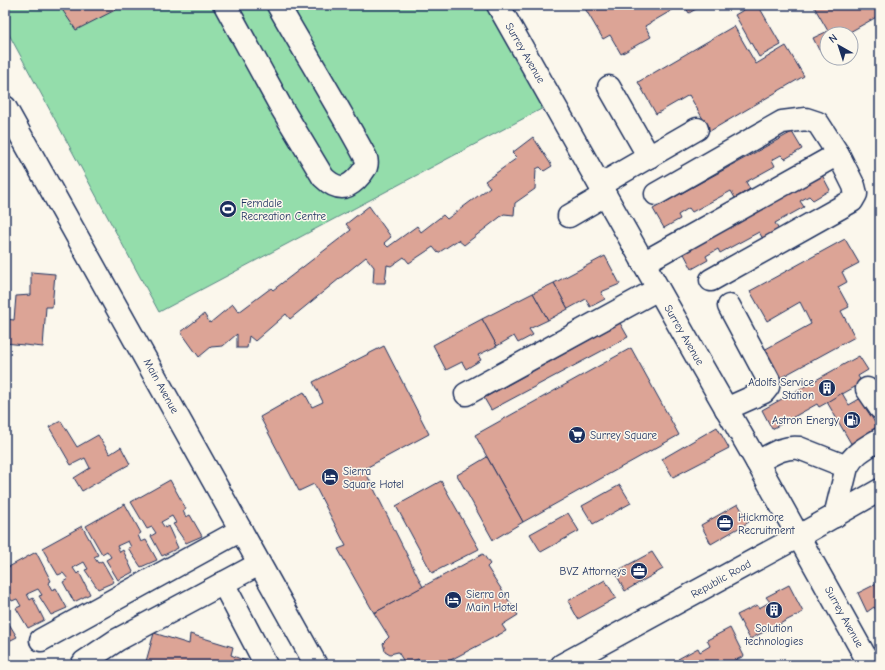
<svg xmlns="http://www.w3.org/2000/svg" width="885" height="670" font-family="'Comic Neue',sans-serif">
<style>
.green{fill:#94ddab;stroke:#588684}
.building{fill:#dca496;stroke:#1b2f5e}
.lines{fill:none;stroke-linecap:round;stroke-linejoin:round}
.minor-casing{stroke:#1b2f5e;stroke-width:25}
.major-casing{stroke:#1b2f5e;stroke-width:25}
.minor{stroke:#fbf7ec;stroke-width:22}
.major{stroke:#fbf7ec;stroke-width:22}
.labels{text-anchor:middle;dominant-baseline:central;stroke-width:3;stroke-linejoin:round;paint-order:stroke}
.street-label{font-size:11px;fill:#1b2f5e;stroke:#fbf7ec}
.poi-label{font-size:11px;fill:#1b2f5e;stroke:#fbf7ec;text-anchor:start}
</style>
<rect width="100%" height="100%" fill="#fbf7ec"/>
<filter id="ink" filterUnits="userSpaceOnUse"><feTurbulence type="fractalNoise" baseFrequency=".025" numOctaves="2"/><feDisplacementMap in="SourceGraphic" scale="8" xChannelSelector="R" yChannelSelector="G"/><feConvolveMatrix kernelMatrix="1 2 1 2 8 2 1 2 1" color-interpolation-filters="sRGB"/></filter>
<g filter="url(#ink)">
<!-- green -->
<path class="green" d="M 5,5 L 491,5 L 547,106 L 159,312 L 5,27 Z"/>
<!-- building -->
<g class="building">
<path d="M 59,5 L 125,5 L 76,30 Z"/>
<path d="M 583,5 L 681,5 L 645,26 L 651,37 L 621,54 L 610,35 L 603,39 Z"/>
<path d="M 684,5 L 703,5 L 689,13 Z"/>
<path d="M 752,5 L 758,5 L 781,45 L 759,57 L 735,15 Z"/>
<path d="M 813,5 L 880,5 L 880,15 L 848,33 L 848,34 L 827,34 L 827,46 L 819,50 L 813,38 L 828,31 Z"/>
<path d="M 734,26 L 756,64 L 786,46 L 804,76 L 710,131 L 689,95 L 656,114 L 638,82 Z"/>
<path d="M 792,132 L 802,149 L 785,159 L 781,155 L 772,160 L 775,166 L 746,182 L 750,189 L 735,198 L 731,191 L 692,212 L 689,208 L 678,215 L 680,219 L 664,228 L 653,209 Z"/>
<path d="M 533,137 L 552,166 L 544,171 L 540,167 L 536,169 L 535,189 L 515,203 L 514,215 L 504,214 L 464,245 L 458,240 L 438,253 L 433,247 L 409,263 L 404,257 L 391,266 L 387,265 L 385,283 L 373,283 L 374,267 L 366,257 L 290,319 L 286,314 L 255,341 L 249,336 L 247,348 L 237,348 L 237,334 L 223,346 L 211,347 L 199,357 L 181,332 L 204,314 L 210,323 L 233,304 L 239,312 L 271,288 L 273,290 L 351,230 L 346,224 L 369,206 L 391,237 L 384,243 L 388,247 L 417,226 L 421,232 L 443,215 L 447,219 L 490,187 L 485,181 L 517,158 L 512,153 Z"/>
<path d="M 821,173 L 830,190 L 813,200 L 809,196 L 800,201 L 804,207 L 775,223 L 779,230 L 763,239 L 759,232 L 720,253 L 718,249 L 706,256 L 708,260 L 692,269 L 682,250 Z"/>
<path d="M 845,239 L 859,263 L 842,272 L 847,282 L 838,287 L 849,307 L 841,311 L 855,337 L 780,378 L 764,350 L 811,324 L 800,302 L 767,321 L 750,291 Z"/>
<path d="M 605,256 L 620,284 L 601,292 L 605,299 L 590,307 L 586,299 L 568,309 L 554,283 Z"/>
<path d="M 31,272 L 55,274 L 52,307 L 46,307 L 43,347 L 5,343 L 6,319 L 14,320 L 16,296 L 31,295 Z"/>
<path d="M 554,283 L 568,309 L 548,320 L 533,293 Z"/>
<path d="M 533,293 L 548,320 L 529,329 L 533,335 L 518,343 L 514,336 L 497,346 L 482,319 Z"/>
<path d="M 482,319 L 497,346 L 478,355 L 481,360 L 466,369 L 462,362 L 446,370 L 433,345 Z"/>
<path d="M 620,323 L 628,337 L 491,410 L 484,398 Z"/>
<path d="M 384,346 L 429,434 L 364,469 L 423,587 L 374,613 L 338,549 L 346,546 L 314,484 L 299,491 L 260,417 L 304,392 L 312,407 L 323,402 L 313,382 Z"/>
<path d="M 631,348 L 679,435 L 523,522 L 475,435 Z"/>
<path d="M 859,356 L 868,370 L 858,376 L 862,383 L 819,407 L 817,404 L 772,429 L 762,410 Z"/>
<path d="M 842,393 L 849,405 L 861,398 L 880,432 L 853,447 L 827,402 Z"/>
<path d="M 61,421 L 77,447 L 98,435 L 110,454 L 121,447 L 130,464 L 82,491 L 74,478 L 90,468 L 85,458 L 71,465 L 49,427 Z"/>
<path d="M 717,427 L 729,448 L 673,477 L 662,459 Z"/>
<path d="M 487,457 L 523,522 L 493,540 L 457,475 Z"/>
<path d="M 170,480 L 186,509 L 183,511 L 186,517 L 190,515 L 202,536 L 186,543 L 173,524 L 176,523 L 172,516 L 161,522 L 165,528 L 168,526 L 178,548 L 162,556 L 151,536 L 156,533 L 152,527 L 147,529 L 131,502 Z"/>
<path d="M 441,481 L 479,549 L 432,573 L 396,506 Z"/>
<path d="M 620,485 L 631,503 L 593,524 L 582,506 Z"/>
<path d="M 125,504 L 141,533 L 138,535 L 141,542 L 146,540 L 157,560 L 141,567 L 128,548 L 131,547 L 128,541 L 117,546 L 120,552 L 123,550 L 133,572 L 118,580 L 106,560 L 111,557 L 107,551 L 102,554 L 86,526 Z"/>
<path d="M 738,504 L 749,522 L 711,544 L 701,525 Z"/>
<path d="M 568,513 L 579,531 L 541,552 L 530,534 Z"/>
<path d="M 82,526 L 98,555 L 94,557 L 98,563 L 102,561 L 114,582 L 98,589 L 85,570 L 88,569 L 84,562 L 73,568 L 77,574 L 79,572 L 90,594 L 74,602 L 63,582 L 68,579 L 63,573 L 58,575 L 42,548 Z"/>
<path d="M 36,552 L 51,581 L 48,583 L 52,590 L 56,588 L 67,608 L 51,615 L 39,596 L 42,595 L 38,589 L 27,594 L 30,600 L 33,598 L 44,620 L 28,628 L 16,608 L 21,606 L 17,599 L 12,601 L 5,590 L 5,569 Z"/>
<path d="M 652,552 L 663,569 L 625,591 L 615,572 Z"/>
<path d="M 483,554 L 490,564 L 487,567 L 518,615 L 502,625 L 506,631 L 441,665 L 422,665 L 418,659 L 406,665 L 398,652 L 390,654 L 385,651 L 383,643 L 389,637 L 374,613 Z"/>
<path d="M 605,580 L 616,598 L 578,619 L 568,601 Z"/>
<path d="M 880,582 L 880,616 L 874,607 L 867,612 L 858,593 Z"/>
<path d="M 789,585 L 803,612 L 750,639 L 737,615 L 757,605 L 759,608 L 770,602 L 766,597 Z"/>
<path d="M 5,617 L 17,637 L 5,643 Z"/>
<path d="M 730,628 L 744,656 L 726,665 L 681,665 L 678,659 L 698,648 L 700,652 L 710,646 L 707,640 Z"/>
<path d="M 154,633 L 189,644 L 190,634 L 233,647 L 231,655 L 255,665 L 145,665 Z"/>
</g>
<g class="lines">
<defs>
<g id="minor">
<path d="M 225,5 L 281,107 L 323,177 C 328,182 334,187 342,187 C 351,187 362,174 366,167 C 367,164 367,161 366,158 C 338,106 307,56 278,5"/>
<path d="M 498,5 L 703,368 L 757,462 L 870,665"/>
<path d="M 609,87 L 649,157"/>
<path d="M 5,107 L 316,665"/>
<path d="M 600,185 L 697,129"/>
<path d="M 656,194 L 782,122 L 806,119 L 818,123 L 838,154 L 854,186 L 856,194 L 852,201 L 711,280"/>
<path d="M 569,216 L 605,195"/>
<path d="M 643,263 L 838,154"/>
<path d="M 867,389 L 880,408"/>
<path d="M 466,394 L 658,289"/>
<path d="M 726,409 L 764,392 L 768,387 L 769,381 L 729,306"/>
<path d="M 757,462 C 771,455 783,446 799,448 L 847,467"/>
<path d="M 835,516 L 847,467 C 854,453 867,447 880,439"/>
<path d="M 223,583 L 266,665"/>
<path d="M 41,640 L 241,530"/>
<path d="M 82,665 L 84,662 L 117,640 L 259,564"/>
</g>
<path id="major" d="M 562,665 L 799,536 L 880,490"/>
</defs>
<!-- minor casing -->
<use href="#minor" class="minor-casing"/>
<!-- major casing -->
<use href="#major" class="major-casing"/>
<!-- minor -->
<use href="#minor" class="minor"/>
<!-- major -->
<use href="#major" class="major"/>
</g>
</g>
<!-- icons -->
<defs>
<symbol id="stadium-disc" viewBox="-11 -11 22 22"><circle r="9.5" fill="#1b2f5e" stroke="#fbf7ec"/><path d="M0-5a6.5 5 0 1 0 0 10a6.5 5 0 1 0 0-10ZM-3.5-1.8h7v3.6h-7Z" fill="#fff"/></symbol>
<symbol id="building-disc" viewBox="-11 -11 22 22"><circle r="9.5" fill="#1b2f5e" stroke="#fbf7ec"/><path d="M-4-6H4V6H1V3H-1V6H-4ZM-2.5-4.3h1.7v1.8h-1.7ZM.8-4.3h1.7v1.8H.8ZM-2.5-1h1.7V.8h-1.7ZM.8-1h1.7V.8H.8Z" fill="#fff"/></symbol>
<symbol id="fuel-disc" viewBox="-11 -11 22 22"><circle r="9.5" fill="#1b2f5e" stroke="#fbf7ec"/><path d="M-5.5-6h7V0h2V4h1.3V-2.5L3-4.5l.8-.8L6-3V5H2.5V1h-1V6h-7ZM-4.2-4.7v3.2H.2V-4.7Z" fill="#fff"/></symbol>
<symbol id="supermarket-disc" viewBox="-11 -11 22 22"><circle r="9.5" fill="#1b2f5e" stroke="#fbf7ec"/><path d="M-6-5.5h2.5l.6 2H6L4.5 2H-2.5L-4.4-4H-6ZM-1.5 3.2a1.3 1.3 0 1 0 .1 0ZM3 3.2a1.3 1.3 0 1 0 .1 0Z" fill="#fff"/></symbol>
<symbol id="hotel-disc" viewBox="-11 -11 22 22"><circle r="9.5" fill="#1b2f5e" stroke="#fbf7ec"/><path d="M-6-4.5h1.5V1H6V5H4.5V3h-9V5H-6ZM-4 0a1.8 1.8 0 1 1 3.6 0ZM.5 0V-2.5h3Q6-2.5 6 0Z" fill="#fff"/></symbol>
<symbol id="office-disc" viewBox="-11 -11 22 22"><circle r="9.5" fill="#1b2f5e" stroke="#fbf7ec"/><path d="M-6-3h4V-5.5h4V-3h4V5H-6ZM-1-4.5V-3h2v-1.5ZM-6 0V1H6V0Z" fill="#fff"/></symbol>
</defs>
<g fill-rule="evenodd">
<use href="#stadium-disc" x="218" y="199" width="20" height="20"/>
<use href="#building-disc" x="817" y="378" width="20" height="20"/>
<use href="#fuel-disc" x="842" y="410" width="20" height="20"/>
<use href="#supermarket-disc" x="567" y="425" width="20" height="20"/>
<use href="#hotel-disc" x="320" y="467" width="20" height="20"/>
<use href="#office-disc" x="715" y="513" width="20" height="20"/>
<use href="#office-disc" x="629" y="561" width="20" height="20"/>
<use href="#hotel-disc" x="443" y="590" width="20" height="20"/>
<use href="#building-disc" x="764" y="600" width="20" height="20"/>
</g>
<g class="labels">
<!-- street labels -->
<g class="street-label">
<text transform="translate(525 53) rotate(60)">Surrey Avenue</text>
<text transform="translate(684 335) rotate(60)">Surrey Avenue</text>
<text transform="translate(161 386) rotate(61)">Main Avenue</text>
<text transform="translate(721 579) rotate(-29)">Republic Road</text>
<text transform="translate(844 617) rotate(61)">Surrey Avenue</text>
</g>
<!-- poi labels -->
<g class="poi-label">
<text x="241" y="203">Ferndale<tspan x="241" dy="13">Recreation Centre</tspan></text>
<text x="814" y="382" text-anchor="end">Adolfs Service<tspan x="814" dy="13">Station</tspan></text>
<text x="839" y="420" text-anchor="end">Astron Energy</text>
<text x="590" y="435">Surrey Square</text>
<text x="343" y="471">Sierra<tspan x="343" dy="13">Square Hotel</tspan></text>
<text x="738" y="517">Hickmore<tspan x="738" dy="13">Recruitment</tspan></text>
<text x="626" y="571" text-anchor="end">BVZ Attorneys</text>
<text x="466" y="594">Sierra on<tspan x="466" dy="13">Main Hotel</tspan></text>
<text x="774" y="628" text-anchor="middle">Solution<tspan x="774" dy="13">technologies</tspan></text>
</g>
</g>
<!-- margin -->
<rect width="885" height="670" fill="none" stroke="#fbf7ec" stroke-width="20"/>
<rect x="10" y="10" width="865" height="650" fill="none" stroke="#1b2f5e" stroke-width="1.5" filter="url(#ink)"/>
<!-- north arrow -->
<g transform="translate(839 46) rotate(321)"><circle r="19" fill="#fbf7ec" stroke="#a1a7b3"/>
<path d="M0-3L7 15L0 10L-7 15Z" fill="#1b2f5e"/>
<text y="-6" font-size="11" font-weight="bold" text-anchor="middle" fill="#1b2f5e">N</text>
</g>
</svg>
